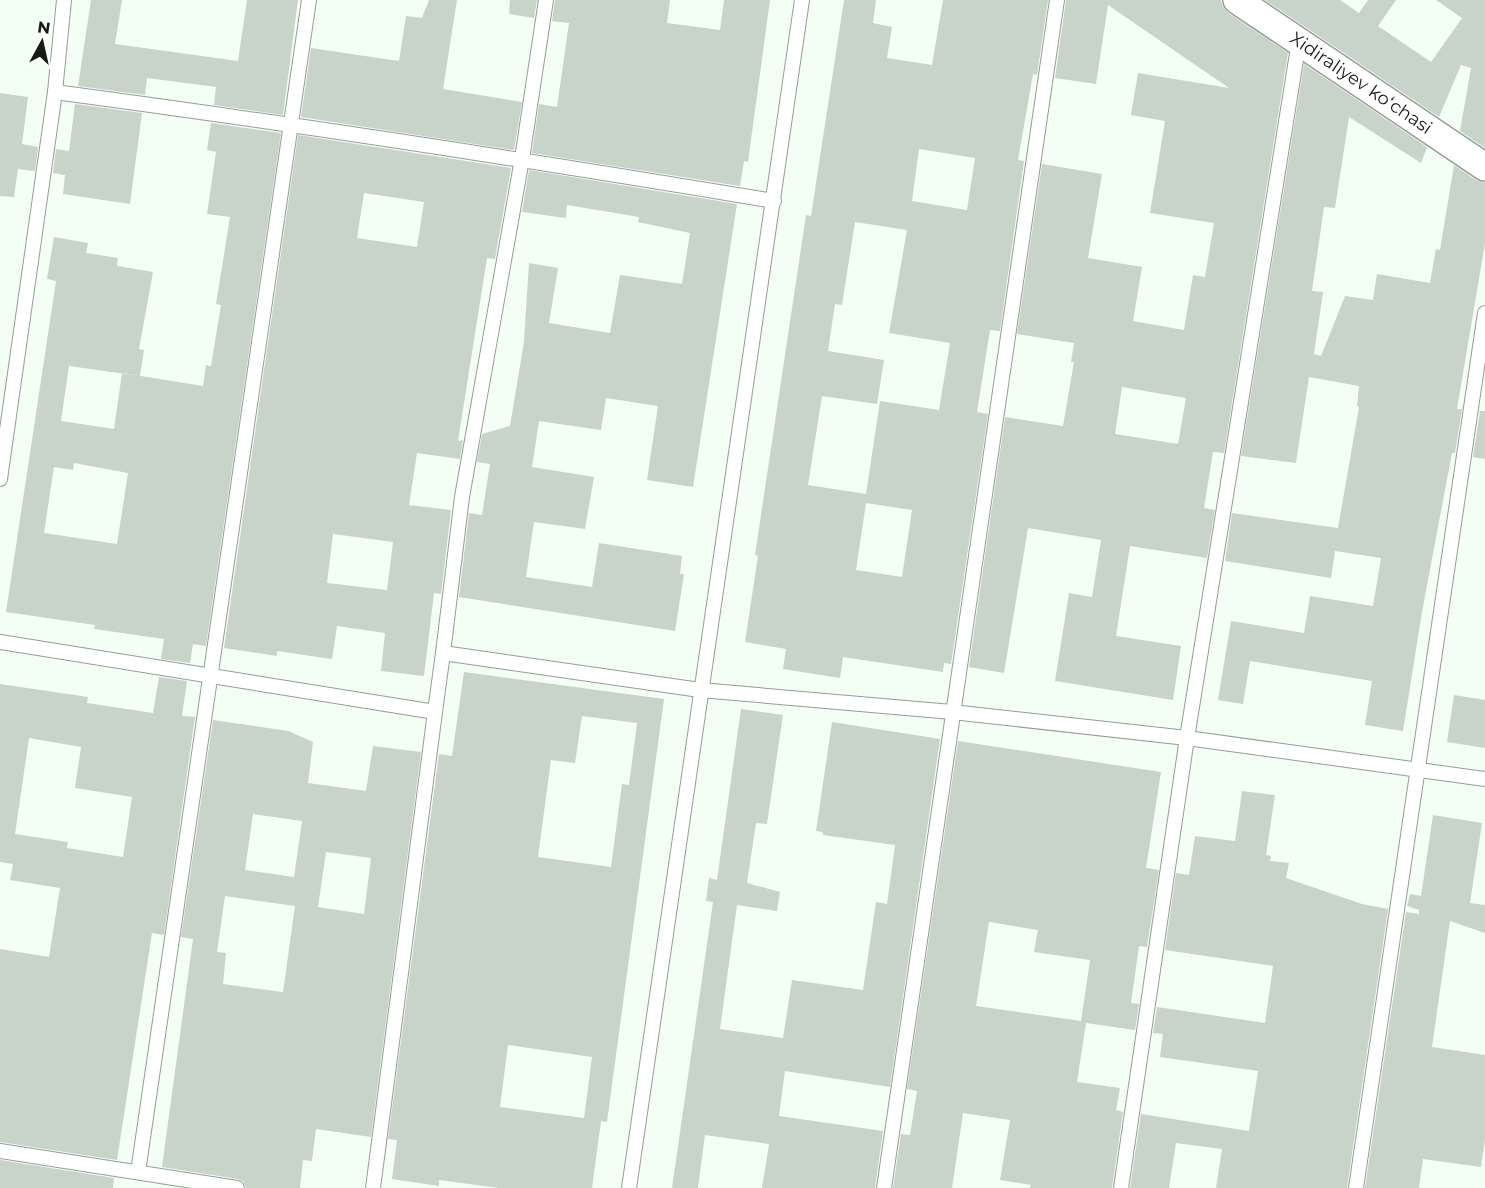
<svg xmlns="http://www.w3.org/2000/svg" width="1485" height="1188" font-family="Montserrat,sans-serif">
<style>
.building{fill:#c8d3c9;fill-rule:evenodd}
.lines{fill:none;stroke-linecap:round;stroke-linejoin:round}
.service-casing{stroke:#949e95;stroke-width:16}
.minor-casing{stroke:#949e95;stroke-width:30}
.service{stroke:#fff;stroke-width:14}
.minor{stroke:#fff;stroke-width:27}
.labels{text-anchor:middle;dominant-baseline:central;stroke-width:4.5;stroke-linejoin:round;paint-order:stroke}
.street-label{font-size:18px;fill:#171b17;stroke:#fff}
</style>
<rect width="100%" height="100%" fill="#f3fef4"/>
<!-- building -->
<g class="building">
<path d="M 91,0 L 122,0 L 115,44 L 238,61 L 247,0 L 298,0 L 283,115 L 214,105 L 216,87 L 147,78 L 145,95 L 78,86 Z"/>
<path d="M 429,0 L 457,0 L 443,89 L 522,102 L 514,150 L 301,117 L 311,48 L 399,61 L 406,16 L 422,18 Z"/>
<path d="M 510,0 L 537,0 L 534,18 L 509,14 Z"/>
<path d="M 555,0 L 670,0 L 667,23 L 720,30 L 724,0 L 770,0 L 748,162 L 744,161 L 740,186 L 532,153 L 539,104 L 557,107 L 569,23 L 552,21 Z"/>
<path d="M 844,0 L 876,0 L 873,23 L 892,27 L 887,58 L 932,65 L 943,0 L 1048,0 L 1037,75 L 1033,74 L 1018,160 L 1024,161 L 1000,331 L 990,330 L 977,412 L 988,414 L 951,664 L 944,663 L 943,672 L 843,657 L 840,678 L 783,669 L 786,649 L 745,642 L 758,556 L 755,555 L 806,215 L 811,216 ZM 919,149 L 975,158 L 967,210 L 912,201 ZM 855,222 L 907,230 L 889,333 L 950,343 L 939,410 L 880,401 L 866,494 L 808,485 L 822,396 L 877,404 L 884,360 L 828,351 L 835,304 L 842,305 ZM 866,503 L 912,510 L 902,577 L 856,570 Z"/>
<path d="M 1066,0 L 1221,0 L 1223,7 L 1228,13 L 1288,53 L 1224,453 L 1213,452 L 1204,508 L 1215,510 L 1207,558 L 1130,546 L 1116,636 L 1181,646 L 1173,700 L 1055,681 L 1069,593 L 1092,597 L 1101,540 L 1028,528 L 1004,673 L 969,667 L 1005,417 L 1063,426 L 1074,362 L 1071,362 L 1074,343 L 1017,334 L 1042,164 L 1102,174 L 1088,258 L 1142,267 L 1133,321 L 1184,330 L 1193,275 L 1205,277 L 1214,223 L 1150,213 L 1165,121 L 1131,115 L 1138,73 L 1229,88 L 1108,5 L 1096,84 L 1055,78 ZM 1122,387 L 1186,398 L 1178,444 L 1115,434 Z"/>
<path d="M 1265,0 L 1340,0 L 1359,13 L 1368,0 L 1396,0 L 1378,26 L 1431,62 L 1462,18 L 1436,0 L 1485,0 L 1485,148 L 1460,131 L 1471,68 L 1461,65 L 1439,117 Z"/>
<path d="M 1304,64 L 1427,147 L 1421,163 L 1349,117 L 1335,208 L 1324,207 L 1312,291 L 1323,292 L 1314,354 L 1321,356 L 1345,296 L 1373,300 L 1377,274 L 1430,283 L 1436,249 L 1440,250 L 1454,165 L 1476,180 L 1485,183 L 1485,243 L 1457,409 L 1462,409 L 1455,453 L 1452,453 L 1422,612 L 1403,731 L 1365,725 L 1372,681 L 1250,661 L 1243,704 L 1218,700 L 1231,621 L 1304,633 L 1310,596 L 1373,606 L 1381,558 L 1335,551 L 1331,578 L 1225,561 L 1232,513 L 1338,528 L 1359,407 L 1357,406 L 1359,386 L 1309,377 L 1296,463 L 1241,456 Z"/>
<path d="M 0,93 L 28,97 L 22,144 L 38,147 L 35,171 L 18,169 L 14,197 L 0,196 Z"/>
<path d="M 75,104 L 142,113 L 130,204 L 63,194 L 65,175 L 53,173 L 56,149 L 69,151 Z"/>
<path d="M 211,123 L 281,133 L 206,646 L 193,644 L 190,663 L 161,659 L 164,639 L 94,629 L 95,625 L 6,612 L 56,281 L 47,279 L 54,237 L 88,243 L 86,253 L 118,258 L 117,266 L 153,272 L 139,349 L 144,350 L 140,376 L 69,366 L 61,421 L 114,429 L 122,373 L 203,386 L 206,365 L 211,366 L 221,305 L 216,304 L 230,217 L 207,214 L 216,152 L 207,150 ZM 74,463 L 128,473 L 117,544 L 44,533 L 54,467 L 73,470 Z"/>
<path d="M 298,135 L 511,168 L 495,259 L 487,258 L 458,441 L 463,440 L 460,459 L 417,453 L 409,505 L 451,510 L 441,594 L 434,593 L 424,676 L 381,671 L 385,633 L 337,626 L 332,659 L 277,651 L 277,656 L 224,648 ZM 364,193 L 424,202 L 417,247 L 357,238 ZM 333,534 L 393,542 L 387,590 L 327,583 Z"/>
<path d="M 529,170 L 737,204 L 693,487 L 647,480 L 658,406 L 606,398 L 601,430 L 539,421 L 532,467 L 594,477 L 585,529 L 534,522 L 526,577 L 592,587 L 599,543 L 682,556 L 680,574 L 684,574 L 675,631 L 459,597 L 469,513 L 482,515 L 490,464 L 477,462 L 482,434 L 510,426 L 524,342 L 529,263 L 558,268 L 549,323 L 610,333 L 620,275 L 682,284 L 690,233 L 638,222 L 639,217 L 567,205 L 566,218 L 522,212 Z"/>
<path d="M 1480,411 L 1485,411 L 1485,459 L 1473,457 Z"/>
<path d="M 464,672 L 664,699 L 607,1122 L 601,1121 L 592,1188 L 499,1188 L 439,1180 L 439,1186 L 392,1179 L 397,1140 L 388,1139 L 439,754 L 452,756 ZM 582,716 L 637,723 L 629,785 L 622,784 L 611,867 L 538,857 L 551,760 L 575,763 ZM 508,1045 L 592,1057 L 584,1118 L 500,1107 Z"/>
<path d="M 159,677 L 187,681 L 182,716 L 195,717 L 164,935 L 152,933 L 117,1160 L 0,1142 L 0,949 L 49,957 L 60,888 L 10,880 L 13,864 L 0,862 L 0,684 L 88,697 L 87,703 L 153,713 ZM 29,738 L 81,747 L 75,788 L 132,797 L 123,857 L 67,848 L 68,842 L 15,834 Z"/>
<path d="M 1454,695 L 1485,700 L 1485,748 L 1447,742 Z"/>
<path d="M 741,709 L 783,715 L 767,824 L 756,823 L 747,883 L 780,892 L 777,911 L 737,905 L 720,1029 L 783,1038 L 792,980 L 863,990 L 876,902 L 887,904 L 895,845 L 823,835 L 823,832 L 816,831 L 832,722 L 940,739 L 890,1087 L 785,1071 L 779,1116 L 883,1131 L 875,1188 L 762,1188 L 769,1144 L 705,1135 L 698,1188 L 672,1188 L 713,902 L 706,901 L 709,878 L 717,880 Z"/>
<path d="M 213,720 L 288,731 L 313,742 L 308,783 L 366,791 L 373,746 L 421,752 L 371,1137 L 316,1129 L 312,1161 L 303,1160 L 300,1188 L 246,1188 L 243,1181 L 238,1179 L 162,1167 L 193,939 L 181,937 ZM 253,814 L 302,821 L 294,877 L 245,870 ZM 326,852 L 371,858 L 364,914 L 318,907 ZM 225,896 L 295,906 L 283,992 L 223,984 L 226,953 L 217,952 Z"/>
<path d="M 958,741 L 1161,772 L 1146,868 L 1159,870 L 1147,947 L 1139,946 L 1131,1003 L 1139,1004 L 1135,1030 L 1086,1023 L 1077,1082 L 1120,1088 L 1116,1110 L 1123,1112 L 1112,1188 L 1030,1188 L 1031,1185 L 1000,1180 L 1010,1120 L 963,1113 L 952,1188 L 893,1188 L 901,1134 L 910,1135 L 917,1091 L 907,1089 ZM 989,922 L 1038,930 L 1034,952 L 1090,960 L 1081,1021 L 976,1006 Z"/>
<path d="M 1242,791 L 1275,795 L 1266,855 L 1271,856 L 1270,861 L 1289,863 L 1286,878 L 1362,904 L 1388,909 L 1347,1188 L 1216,1188 L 1222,1149 L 1176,1143 L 1169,1188 L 1130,1188 L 1141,1114 L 1249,1131 L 1258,1071 L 1160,1057 L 1163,1034 L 1153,1033 L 1157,1007 L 1265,1023 L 1273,966 L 1165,950 L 1176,873 L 1189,875 L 1195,836 L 1235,841 Z"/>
<path d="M 1433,815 L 1482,823 L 1470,903 L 1485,905 L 1485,933 L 1450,921 L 1432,1047 L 1485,1055 L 1485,1139 L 1481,1167 L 1423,1159 L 1419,1188 L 1365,1188 L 1406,912 L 1419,914 L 1419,910 L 1407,906 L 1410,894 L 1421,896 Z"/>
<path d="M 0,1160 L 114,1178 L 113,1188 L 0,1188 Z"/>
</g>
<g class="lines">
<defs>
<g id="service">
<path d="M 55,92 C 295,124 534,161 774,201"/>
<path d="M 0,479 L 55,92 L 64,0"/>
<path d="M 0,642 L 435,712 L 443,653 L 700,690 L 952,712 L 1187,738 L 1485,779"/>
<path d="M 443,653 L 462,497 L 522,159 L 546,0"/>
<path d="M 0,1151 L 237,1188"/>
<path d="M 138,1172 L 309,0"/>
<path d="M 373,1188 L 435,712"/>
<path d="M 629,1188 L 802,0"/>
<path d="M 884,1188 L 1057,0"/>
<path d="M 1121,1188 L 1187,738 L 1299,41"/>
<path d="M 1356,1188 L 1485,313"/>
</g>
<path id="minor" d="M 1237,0 L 1485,167"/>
</defs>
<!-- service casing -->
<use href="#service" class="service-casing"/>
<!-- minor casing -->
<use href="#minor" class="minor-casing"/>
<!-- service -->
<use href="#service" class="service"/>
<!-- minor -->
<use href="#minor" class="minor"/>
</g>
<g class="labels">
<!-- street labels -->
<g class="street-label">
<text transform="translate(1361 83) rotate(34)">Xidiraliyev koʻchasi</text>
</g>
</g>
<!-- north arrow -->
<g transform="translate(42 42) rotate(8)" stroke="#ffffff" stroke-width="4.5" paint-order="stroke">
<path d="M0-4.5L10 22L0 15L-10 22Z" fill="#171b17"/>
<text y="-9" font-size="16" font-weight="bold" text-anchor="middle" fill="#171b17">N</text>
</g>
</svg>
